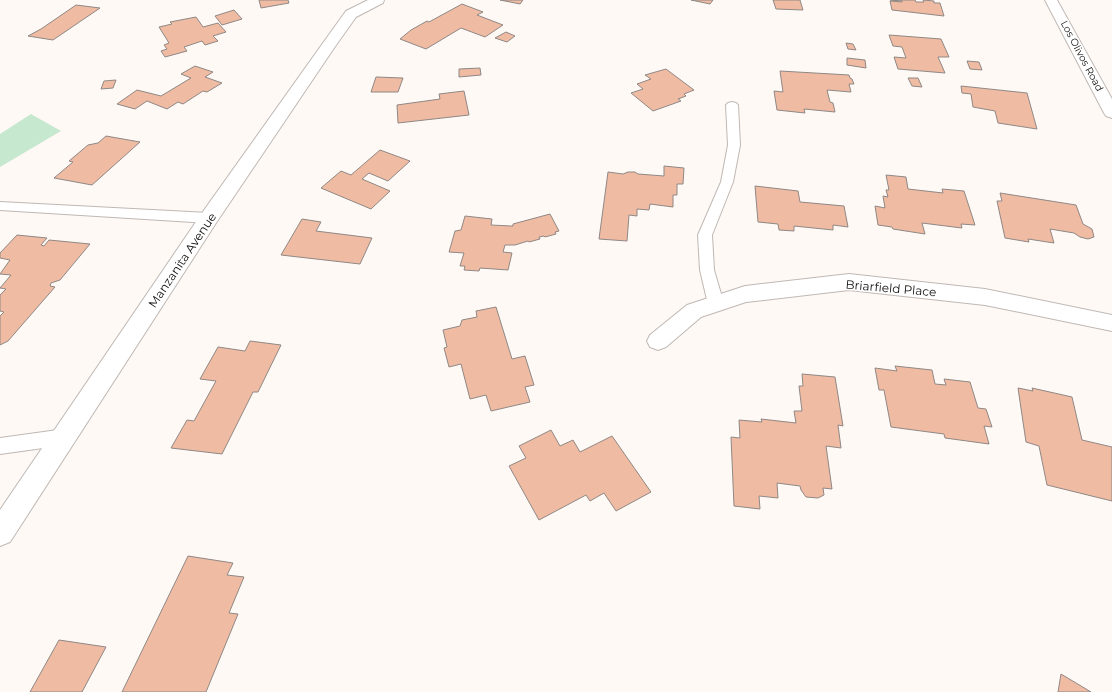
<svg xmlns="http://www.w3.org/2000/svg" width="1112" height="692" font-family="Montserrat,sans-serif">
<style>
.green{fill:#c6e8cf}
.building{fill:#f0bba3;stroke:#8f8885}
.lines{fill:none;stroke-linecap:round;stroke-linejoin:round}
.service-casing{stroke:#bfb8b4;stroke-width:2}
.minor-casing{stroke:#bfb8b4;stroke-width:2}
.service{fill:#fff;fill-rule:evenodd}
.minor{fill:#fff;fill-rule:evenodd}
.labels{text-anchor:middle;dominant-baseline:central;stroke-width:3;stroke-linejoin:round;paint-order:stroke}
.far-street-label{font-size:10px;fill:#0f0d0c;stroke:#fff}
.street-label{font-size:12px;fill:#0f0d0c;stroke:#fff}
</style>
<rect width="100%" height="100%" fill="#fff9f5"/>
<!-- green -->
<path class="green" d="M 31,114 L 61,131 L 0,167 L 0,134 Z"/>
<!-- building -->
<g class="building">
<path d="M 259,0 L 288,0 L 289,3 L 261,8 Z"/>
<path d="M 500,0 L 523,0 L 520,4 Z"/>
<path d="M 691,0 L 713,0 L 710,4 Z"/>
<path d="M 773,0 L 800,0 L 803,10 L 776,9 Z"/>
<path d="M 890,0 L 915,0 L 916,2 L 924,2 L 923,0 L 934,1 L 934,3 L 940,3 L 944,16 L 892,10 L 890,1 L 902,2 L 902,1 Z"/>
<path d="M 462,4 L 483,12 L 477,15 L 503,25 L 485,37 L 461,28 L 426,49 L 400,39 L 411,30 L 427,21 L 429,22 Z"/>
<path d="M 76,5 L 100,8 L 53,40 L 28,36 L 41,29 Z"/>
<path d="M 234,10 L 242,19 L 222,25 L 215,16 Z"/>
<path d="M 196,17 L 203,27 L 218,23 L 226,32 L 213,36 L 218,41 L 205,45 L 202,41 L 184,47 L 187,51 L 165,57 L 161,51 L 167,49 L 164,45 L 169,43 L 159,27 L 172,24 L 170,22 Z"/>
<path d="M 506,32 L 515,36 L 507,42 L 495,38 Z"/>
<path d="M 889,35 L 941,39 L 949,57 L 938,57 L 945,73 L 898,69 L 894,57 L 906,58 L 902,47 L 893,46 Z"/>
<path d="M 846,43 L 853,44 L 856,50 L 848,49 Z"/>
<path d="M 847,58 L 865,60 L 866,68 L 847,65 Z"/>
<path d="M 967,61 L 979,62 L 982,70 L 970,69 Z"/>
<path d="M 195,66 L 213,72 L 205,77 L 222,83 L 207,92 L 203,91 L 183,104 L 178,102 L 167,109 L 147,101 L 135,109 L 117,104 L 137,90 L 161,96 L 191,78 L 181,74 Z"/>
<path d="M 480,68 L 481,75 L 459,77 L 459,69 Z"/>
<path d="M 666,69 L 694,90 L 684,94 L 686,96 L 678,99 L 681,101 L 653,111 L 631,93 L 643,89 L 637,84 L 651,79 L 645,75 Z"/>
<path d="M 780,71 L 849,75 L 850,78 L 852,79 L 854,84 L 849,84 L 851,92 L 827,90 L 830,102 L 833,103 L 835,112 L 804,109 L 805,113 L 777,110 L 774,91 L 783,92 Z"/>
<path d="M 376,77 L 403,78 L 398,92 L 371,92 Z"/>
<path d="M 908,78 L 918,78 L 922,87 L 912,86 Z"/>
<path d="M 116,80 L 113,88 L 101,89 L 104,81 Z"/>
<path d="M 961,86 L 1027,93 L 1037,129 L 998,123 L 995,111 L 973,107 L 971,94 L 962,93 Z"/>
<path d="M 464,91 L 469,115 L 398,123 L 397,105 L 440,99 L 439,94 Z"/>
<path d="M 106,136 L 140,142 L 92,185 L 54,178 L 73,162 L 69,161 L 88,145 L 98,143 Z"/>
<path d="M 380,150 L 410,161 L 388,181 L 369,173 L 362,179 L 390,191 L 371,209 L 321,188 L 341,171 L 351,175 Z"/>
<path d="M 664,166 L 684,168 L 683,184 L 677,184 L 677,195 L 673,195 L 673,207 L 650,204 L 649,210 L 637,209 L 637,216 L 629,215 L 627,241 L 599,239 L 608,172 L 623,174 L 628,172 L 635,172 L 638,174 L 664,176 Z"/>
<path d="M 886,175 L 906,177 L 908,189 L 943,193 L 942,189 L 964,191 L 975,225 L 961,224 L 962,228 L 922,223 L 925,234 L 893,229 L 892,227 L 878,225 L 875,206 L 885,208 L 883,196 L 888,197 L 886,190 L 889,190 Z"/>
<path d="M 755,186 L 798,191 L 800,202 L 844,206 L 848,227 L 833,225 L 833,230 L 794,226 L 794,231 L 779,230 L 778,224 L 758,222 Z"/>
<path d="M 1000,193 L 1076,205 L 1083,224 L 1092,229 L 1094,237 L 1088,239 L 1080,237 L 1074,233 L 1050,229 L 1054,243 L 1028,239 L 1029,242 L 1005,238 L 997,201 L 1002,201 Z"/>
<path d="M 550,214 L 559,231 L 555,232 L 556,234 L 545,237 L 544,236 L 539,237 L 540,239 L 529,242 L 528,241 L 515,245 L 505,245 L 503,252 L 512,253 L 508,270 L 480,268 L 479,271 L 464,270 L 465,266 L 460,266 L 464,253 L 449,252 L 455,231 L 461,230 L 465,216 L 492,219 L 491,225 L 511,226 L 513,226 L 513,224 Z"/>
<path d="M 302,219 L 321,222 L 316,231 L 372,238 L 360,264 L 281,255 Z"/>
<path d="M 17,235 L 47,238 L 41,245 L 44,246 L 49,240 L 90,244 L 60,280 L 51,283 L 50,286 L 55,287 L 8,341 L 0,345 L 0,316 L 4,312 L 0,311 L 0,295 L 6,289 L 0,288 L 11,275 L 0,274 L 10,260 L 0,258 L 0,253 Z"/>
<path d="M 496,307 L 512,359 L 525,356 L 534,385 L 525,387 L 530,402 L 491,411 L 486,395 L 470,399 L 461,364 L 449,367 L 444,348 L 447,347 L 443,330 L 460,326 L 462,320 L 477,317 L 476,311 Z"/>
<path d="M 250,341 L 281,345 L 258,392 L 253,392 L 222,454 L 171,448 L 187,420 L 194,421 L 216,381 L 200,379 L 218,347 L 245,351 Z"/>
<path d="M 895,366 L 932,370 L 935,384 L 946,385 L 944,379 L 970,382 L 978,408 L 986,409 L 992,427 L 984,426 L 989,444 L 945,438 L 944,434 L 891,427 L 884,390 L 879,390 L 875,368 L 897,371 Z"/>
<path d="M 802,374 L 835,377 L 843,426 L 838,425 L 841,448 L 826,446 L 832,489 L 823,488 L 824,495 L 818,498 L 806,497 L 801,490 L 800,486 L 777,483 L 778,498 L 759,496 L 760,509 L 734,506 L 731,437 L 740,438 L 739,420 L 762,422 L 761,419 L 796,423 L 794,411 L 802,411 L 799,386 L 803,386 Z"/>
<path d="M 1018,388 L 1033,391 L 1032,388 L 1072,397 L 1082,440 L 1112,447 L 1112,501 L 1047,485 L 1039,446 L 1026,442 Z"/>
<path d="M 551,430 L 560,446 L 573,440 L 580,452 L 612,436 L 651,492 L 616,511 L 604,493 L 590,501 L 586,495 L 539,520 L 509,466 L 526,458 L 519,446 Z"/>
<path d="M 188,556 L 233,563 L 227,575 L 244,577 L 229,613 L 238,614 L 206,692 L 122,692 Z"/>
<path d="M 59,640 L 106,647 L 82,692 L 30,692 Z"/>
<path d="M 1061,674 L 1091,692 L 1058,692 Z"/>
</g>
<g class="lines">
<defs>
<g id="service">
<path d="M 732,102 L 736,103 L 738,105 L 740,145 L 733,182 L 712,235 L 714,270 L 724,304 L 721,308 L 716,310 L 711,308 L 708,304 L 700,270 L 698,235 L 721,182 L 728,145 L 726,105 L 728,103 Z"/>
<path d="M 0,202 L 209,213 L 214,215 L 216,218 L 214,221 L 209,223 L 0,210 Z"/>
<path d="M 65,429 L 71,431 L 74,437 L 71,443 L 65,445 L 0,454 L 0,438 Z"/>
</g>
<g id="minor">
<path d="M 368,0 L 384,0 L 383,3 L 356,17 L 334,48 L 216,223 L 10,542 L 0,546 L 0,510 L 202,213 L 323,43 L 346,11 Z"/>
<path d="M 1045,0 L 1057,0 L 1112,99 L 1112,118 L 1106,116 L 1104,113 Z"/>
<path d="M 849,274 L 985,289 L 1112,315 L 1112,331 L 985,305 L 849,290 L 746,302 L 701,317 L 666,347 L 658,350 L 650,347 L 647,341 L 650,335 L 687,305 L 745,286 Z"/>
</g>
</defs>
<!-- service casing -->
<use href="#service" class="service-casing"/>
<!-- minor casing -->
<use href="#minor" class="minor-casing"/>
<!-- service -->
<use href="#service" class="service"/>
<!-- minor -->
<use href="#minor" class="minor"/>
</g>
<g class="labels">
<!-- far-street labels -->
<g class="far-street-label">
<text transform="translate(1082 56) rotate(62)">Los Olivos Road</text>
</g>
<!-- street labels -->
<g class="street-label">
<text transform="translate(182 260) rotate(-56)">Manzanita Avenue</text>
<text transform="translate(891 288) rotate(5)">Briarfield Place</text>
</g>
</g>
</svg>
